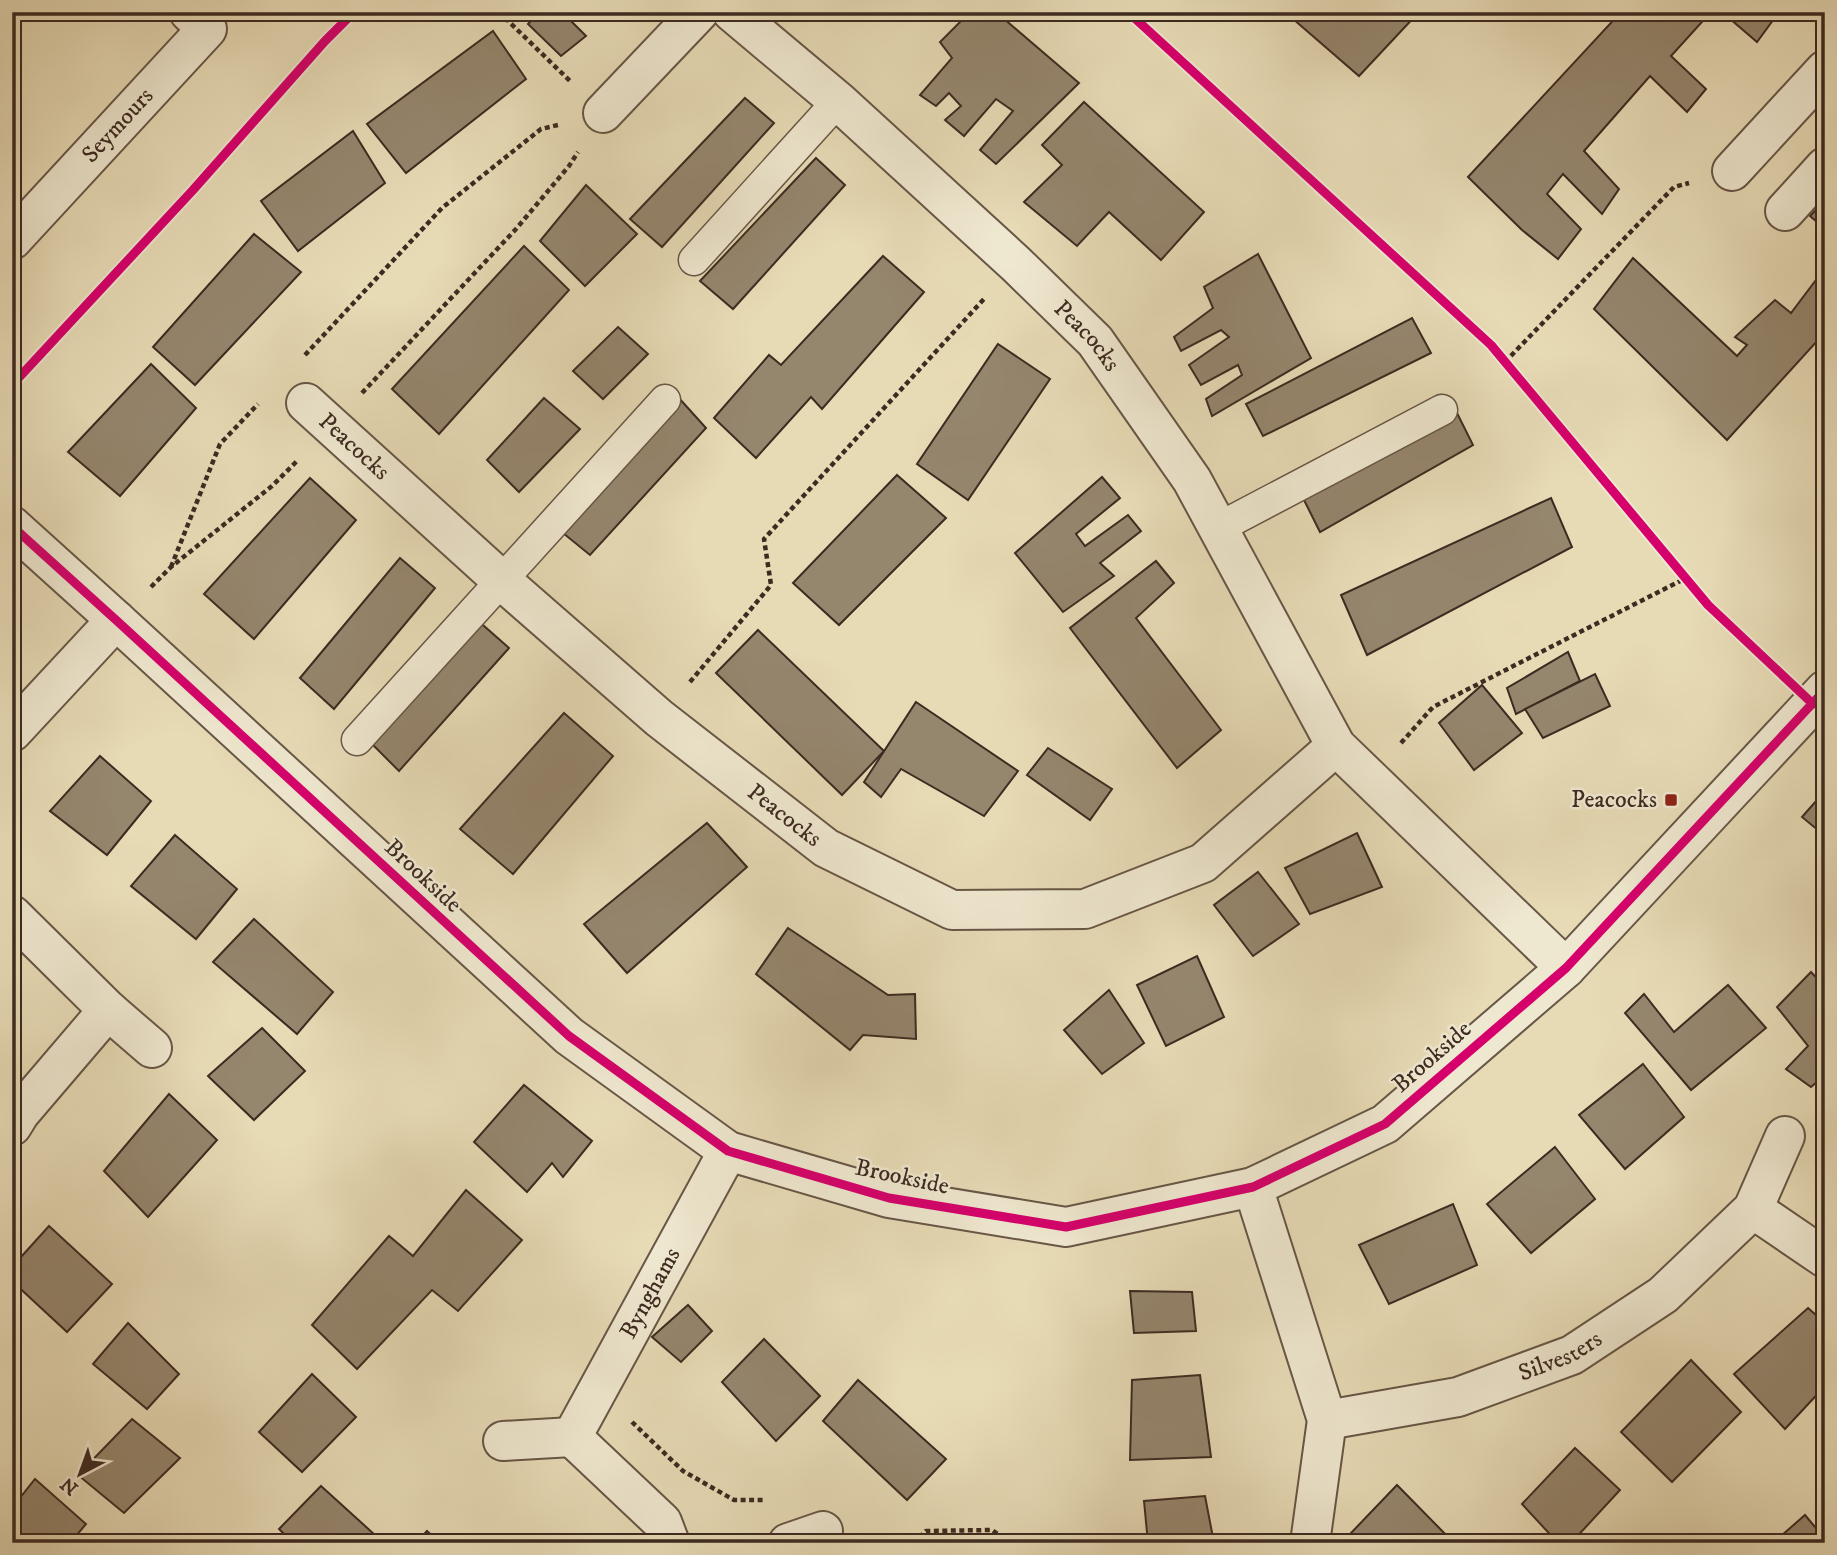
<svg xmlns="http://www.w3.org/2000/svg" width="1837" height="1555" font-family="'IM FELL DW Pica',serif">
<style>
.building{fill:#95866e;stroke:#3d2a21;stroke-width:2}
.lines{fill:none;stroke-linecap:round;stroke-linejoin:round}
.lane-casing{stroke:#685646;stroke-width:33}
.street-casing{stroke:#685646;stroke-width:42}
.path{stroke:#3d2a21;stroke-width:4.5;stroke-dasharray:5 3.5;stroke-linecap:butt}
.lane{stroke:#efe8d0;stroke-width:30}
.street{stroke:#efe8d0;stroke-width:38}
.cycleway-casing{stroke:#efe8d0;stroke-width:13}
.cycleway{stroke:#d6006c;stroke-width:9}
.poi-dot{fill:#8f2418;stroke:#efe8d0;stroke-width:2.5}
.labels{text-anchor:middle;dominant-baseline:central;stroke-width:5;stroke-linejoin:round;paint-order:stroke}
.street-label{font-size:24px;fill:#3d2a21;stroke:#efe8d0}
.poi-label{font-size:24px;fill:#3d2a21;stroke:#efe8d0;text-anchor:end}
</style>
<rect width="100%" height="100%" fill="#e7dbb6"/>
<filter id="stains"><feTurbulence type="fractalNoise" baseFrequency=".00286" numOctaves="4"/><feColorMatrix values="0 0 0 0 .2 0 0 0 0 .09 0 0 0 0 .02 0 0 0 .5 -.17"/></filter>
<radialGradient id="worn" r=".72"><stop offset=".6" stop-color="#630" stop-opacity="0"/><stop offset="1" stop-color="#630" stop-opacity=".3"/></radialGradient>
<!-- building -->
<g class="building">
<path d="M 528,12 L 562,12 L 586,36 L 561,56 L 528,24 L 534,18 Z"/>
<path d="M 970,12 L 996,12 L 1079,83 L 996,164 L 980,150 L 1013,111 L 996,99 L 964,136 L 945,120 L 961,106 L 949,93 L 936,106 L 920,95 L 952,58 L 940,42 Z"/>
<path d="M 1285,12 L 1419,12 L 1359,76 Z"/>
<path d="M 1621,12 L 1711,12 L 1671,56 L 1706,89 L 1687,112 L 1650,76 L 1584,151 L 1619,189 L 1602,214 L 1563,174 L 1547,194 L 1581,229 L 1558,259 L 1522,230 L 1468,177 Z"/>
<path d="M 1722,12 L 1779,12 L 1757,42 Z"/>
<path d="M 493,31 L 526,79 L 406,173 L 367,124 Z"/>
<path d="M 745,98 L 774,123 L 662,247 L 630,219 Z"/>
<path d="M 1084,102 L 1204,212 L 1161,260 L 1109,212 L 1077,246 L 1024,202 L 1062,165 L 1042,145 Z"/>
<path d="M 353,131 L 385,183 L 298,251 L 261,201 Z"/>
<path d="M 816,158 L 845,185 L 733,309 L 700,281 Z"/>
<path d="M 586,185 L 637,234 L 585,286 L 540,241 Z"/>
<path d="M 1825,201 L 1825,229 L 1810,216 Z"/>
<path d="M 254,234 L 301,272 L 195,385 L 153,347 Z"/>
<path d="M 524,246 L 569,290 L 439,434 L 392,389 Z"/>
<path d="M 1258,254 L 1311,358 L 1212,416 L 1206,399 L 1242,375 L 1238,365 L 1201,385 L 1189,365 L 1229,337 L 1221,330 L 1181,351 L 1174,337 L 1213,308 L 1204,287 Z"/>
<path d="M 883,256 L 924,292 L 822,409 L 811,397 L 756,458 L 714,418 L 769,355 L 781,365 Z"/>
<path d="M 1633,258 L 1737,356 L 1747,345 L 1735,337 L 1775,300 L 1791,313 L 1825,268 L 1825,348 L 1818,340 L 1727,440 L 1594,309 Z"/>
<path d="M 1412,318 L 1431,353 L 1263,436 L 1246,404 Z"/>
<path d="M 618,327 L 648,354 L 603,399 L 573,371 Z"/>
<path d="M 998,344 L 1050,379 L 968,500 L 917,464 Z"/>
<path d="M 151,364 L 196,408 L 120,496 L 68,452 Z"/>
<path d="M 678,397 L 706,428 L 590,555 L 558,529 Z"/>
<path d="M 544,398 L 580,429 L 519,492 L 487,460 Z"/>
<path d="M 1454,407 L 1473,445 L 1320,532 L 1298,488 Z"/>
<path d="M 897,475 L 946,518 L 839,625 L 793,583 Z"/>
<path d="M 1102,477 L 1120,498 L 1076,534 L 1085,546 L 1128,515 L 1141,531 L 1100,563 L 1114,576 L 1063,612 L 1015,553 Z"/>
<path d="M 310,478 L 356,520 L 254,639 L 204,594 Z"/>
<path d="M 1551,498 L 1572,547 L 1367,655 L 1341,595 Z"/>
<path d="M 400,558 L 435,588 L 334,709 L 300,678 Z"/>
<path d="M 1156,561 L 1174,583 L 1136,618 L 1221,730 L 1177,768 L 1070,628 Z"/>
<path d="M 475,618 L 509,648 L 399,771 L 369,741 Z"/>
<path d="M 758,630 L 884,751 L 842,795 L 716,673 Z"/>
<path d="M 1568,652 L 1580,681 L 1516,714 L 1507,688 Z"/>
<path d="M 1595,674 L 1610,706 L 1543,738 L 1525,709 Z"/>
<path d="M 1482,685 L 1522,733 L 1474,770 L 1439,723 Z"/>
<path d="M 916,702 L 1018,771 L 984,816 L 901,769 L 881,797 L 864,782 Z"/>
<path d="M 564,713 L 613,756 L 513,874 L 460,829 Z"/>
<path d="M 1048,748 L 1112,789 L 1090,820 L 1027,775 Z"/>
<path d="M 100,756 L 151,801 L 107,855 L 50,811 Z"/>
<path d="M 1825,791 L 1825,836 L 1802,817 Z"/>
<path d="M 707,823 L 747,867 L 627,973 L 584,924 Z"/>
<path d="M 1357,833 L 1382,887 L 1310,914 L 1285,868 Z"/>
<path d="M 175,835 L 237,889 L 196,939 L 131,886 Z"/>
<path d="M 1258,872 L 1299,924 L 1253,956 L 1214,905 Z"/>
<path d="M 254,919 L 333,992 L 297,1034 L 213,962 Z"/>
<path d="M 788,928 L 888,995 L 915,994 L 916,1039 L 863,1035 L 850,1050 L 756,974 Z"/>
<path d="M 1197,956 L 1224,1017 L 1166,1046 L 1137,985 Z"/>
<path d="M 1811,972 L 1825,987 L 1825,1075 L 1811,1087 L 1786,1069 L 1808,1046 L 1777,1007 Z"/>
<path d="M 1728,985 L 1766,1028 L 1691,1090 L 1625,1013 L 1644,994 L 1674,1032 Z"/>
<path d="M 1109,990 L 1144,1043 L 1102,1074 L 1064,1030 Z"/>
<path d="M 262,1028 L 305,1071 L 254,1120 L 208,1076 Z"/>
<path d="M 1643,1064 L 1684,1117 L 1625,1169 L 1579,1115 Z"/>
<path d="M 524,1085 L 592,1141 L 563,1177 L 552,1163 L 527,1192 L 474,1142 Z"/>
<path d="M 169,1094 L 217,1140 L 148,1217 L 104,1171 Z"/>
<path d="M 1555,1147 L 1595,1199 L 1531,1253 L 1487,1204 Z"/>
<path d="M 466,1190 L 522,1240 L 458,1311 L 432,1290 L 357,1369 L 312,1325 L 389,1236 L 413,1256 Z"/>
<path d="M 1453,1204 L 1477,1265 L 1389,1304 L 1359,1245 Z"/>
<path d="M 49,1226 L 112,1284 L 67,1332 L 12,1281 L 12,1267 Z"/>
<path d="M 1130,1291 L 1192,1292 L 1196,1331 L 1134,1333 Z"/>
<path d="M 688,1305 L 712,1331 L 681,1362 L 652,1337 Z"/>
<path d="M 1808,1308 L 1825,1323 L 1825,1334 L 1818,1341 L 1825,1347 L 1825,1386 L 1785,1429 L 1734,1374 Z"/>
<path d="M 128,1323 L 179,1374 L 147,1409 L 93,1364 Z"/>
<path d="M 764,1339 L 820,1396 L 776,1441 L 722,1382 Z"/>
<path d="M 1691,1360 L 1741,1412 L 1672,1482 L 1621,1432 Z"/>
<path d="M 312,1374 L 356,1417 L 302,1472 L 259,1432 Z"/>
<path d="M 1200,1375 L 1211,1457 L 1130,1460 L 1132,1380 Z"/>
<path d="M 858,1380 L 946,1459 L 907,1500 L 823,1421 Z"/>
<path d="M 132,1419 L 180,1458 L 124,1513 L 78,1475 Z"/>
<path d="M 1575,1448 L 1620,1490 L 1571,1543 L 1558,1543 L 1522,1504 Z"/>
<path d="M 35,1479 L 86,1524 L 70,1543 L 12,1543 L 12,1508 Z"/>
<path d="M 1397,1485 L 1454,1543 L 1360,1543 L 1351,1533 Z"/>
<path d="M 321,1486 L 375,1535 L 368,1543 L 293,1543 L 279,1529 Z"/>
<path d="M 1205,1496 L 1214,1543 L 1148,1543 L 1144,1501 Z"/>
<path d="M 1805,1515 L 1825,1539 L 1825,1543 L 1773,1543 Z"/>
<path d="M 427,1531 L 440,1543 L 416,1543 Z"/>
</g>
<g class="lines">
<defs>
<g id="lane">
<path d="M 694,260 L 838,101"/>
<path d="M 1218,528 L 1442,410"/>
<path d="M 357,740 L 665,400"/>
</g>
<g id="street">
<path id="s1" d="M 732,12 L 838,101 L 1016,264 L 1095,341 L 1192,480 L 1336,746 L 1566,968"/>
<path d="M 603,113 L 699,12"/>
<path d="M 1732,171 L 1825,70"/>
<path d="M 1785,211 L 1825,167"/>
<path id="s2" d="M 12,240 L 207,29 L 189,12"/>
<path id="s3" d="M 306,403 L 501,580 L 659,718 L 826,848 L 952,910 L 1085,909 L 1203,863 L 1336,746"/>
<path d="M 12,526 L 116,620 L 569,1036 L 728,1151 L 889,1198 L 1066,1227 L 1253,1187 L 1385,1124 L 1566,968 L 1825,690"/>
<path d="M 12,732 L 116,620"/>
<path d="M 12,915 L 108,1010 L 152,1048"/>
<path d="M 12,1126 L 20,1113 L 108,1010"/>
<path d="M 1253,1187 L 1327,1420 L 1310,1543"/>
<path d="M 1753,1209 L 1825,1258"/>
<path id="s4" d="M 1327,1420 L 1458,1397 L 1572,1355 L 1663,1295 L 1753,1209 L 1785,1136"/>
<path d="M 503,1441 L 572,1437"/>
<path id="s5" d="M 670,1543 L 662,1522 L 572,1437 L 728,1151"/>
<path d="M 788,1543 L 823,1531"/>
</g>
</defs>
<!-- lane casing -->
<use href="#lane" class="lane-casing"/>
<!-- street casing -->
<use href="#street" class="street-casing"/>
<!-- path -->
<g class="path">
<path d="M 499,12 L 570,81"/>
<path d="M 305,355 L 442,208 L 541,129 L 558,125"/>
<path d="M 1505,362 L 1674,187 L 1689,183"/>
<path d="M 362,393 L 516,229 L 569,166 L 578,152"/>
<path d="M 171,567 L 220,444 L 258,404"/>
<path d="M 151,587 L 171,567 L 272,486 L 298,460"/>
<path d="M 690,682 L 771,585 L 764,539 L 984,299"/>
<path d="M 1401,743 L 1433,707 L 1686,578"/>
<path d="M 632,1422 L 683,1471 L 734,1500 L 764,1500"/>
<path d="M 913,1543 L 926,1531 L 992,1530 L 1011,1543"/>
</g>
<!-- lane -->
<use href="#lane" class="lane"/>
<!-- street -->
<use href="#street" class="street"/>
<defs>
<g id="cycleway">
<path d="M 1128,12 L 1491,345 L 1708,605 L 1813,704"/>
<path d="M 12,385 L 193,190 L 325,41 L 354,12"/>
<path d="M 12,526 L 116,620 L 569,1036 L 728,1151 L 889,1198 L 1066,1227 L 1253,1187 L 1385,1124 L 1566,968 L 1825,690"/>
</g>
</defs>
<!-- cycleway casing -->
<use href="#cycleway" class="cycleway-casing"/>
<!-- cycleway -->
<use href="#cycleway" class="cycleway"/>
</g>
<!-- markers -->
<rect class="poi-dot" x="1664" y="793" width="14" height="14" rx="3.5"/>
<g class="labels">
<!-- street labels -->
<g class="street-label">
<text stroke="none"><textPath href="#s2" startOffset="156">Seymours</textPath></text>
<text stroke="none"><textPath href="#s1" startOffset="481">Peacocks</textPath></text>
<text stroke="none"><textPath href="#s3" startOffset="65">Peacocks</textPath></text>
<text stroke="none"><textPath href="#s3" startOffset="632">Peacocks</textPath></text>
<text transform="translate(423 876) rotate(43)">Brookside</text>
<text transform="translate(1432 1057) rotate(-41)">Brookside</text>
<text transform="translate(902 1177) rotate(12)">Brookside</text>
<text stroke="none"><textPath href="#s5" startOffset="310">Bynghams</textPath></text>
<text stroke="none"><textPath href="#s4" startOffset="243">Silvesters</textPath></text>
</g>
<!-- poi labels -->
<g class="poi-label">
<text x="1657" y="800">Peacocks</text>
</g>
</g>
<!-- margin -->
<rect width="1837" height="1555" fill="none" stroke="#e7dbb6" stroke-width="42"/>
<rect x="14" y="14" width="1809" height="1527" fill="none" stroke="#3d2a21" stroke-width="3.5"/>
<rect x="21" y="21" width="1795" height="1513" fill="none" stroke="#3d2a21" stroke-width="2"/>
<!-- north arrow -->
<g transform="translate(80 1474) rotate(221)" stroke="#efe8d0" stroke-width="5" paint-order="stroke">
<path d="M0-5L12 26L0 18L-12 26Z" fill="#3d2a21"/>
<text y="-10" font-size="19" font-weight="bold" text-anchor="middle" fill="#3d2a21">N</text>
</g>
<rect width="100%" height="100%" filter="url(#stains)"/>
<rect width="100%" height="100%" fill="url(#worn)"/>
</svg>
